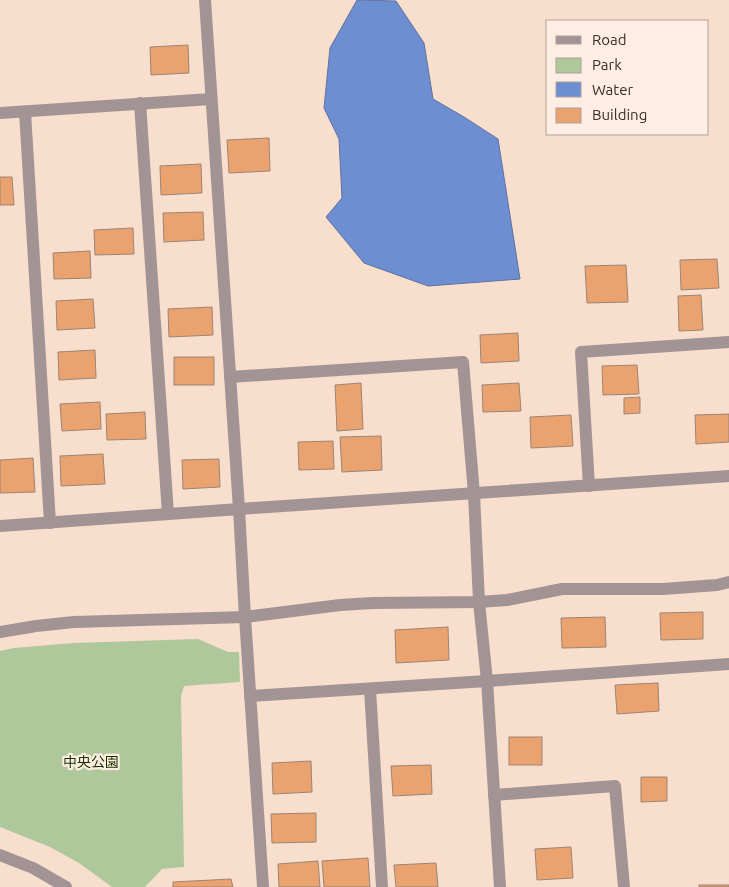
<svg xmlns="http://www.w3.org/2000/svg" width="729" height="887" font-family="Ubuntu,'Noto Sans JP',sans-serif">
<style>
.green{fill:#afc89b}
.water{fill:#6e8ed2;stroke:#5e719f}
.building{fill:#eaa36f;stroke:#9c8475}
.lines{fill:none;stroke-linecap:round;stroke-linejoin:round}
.minor{stroke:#a29494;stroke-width:12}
.tertiary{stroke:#a29494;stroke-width:12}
.labels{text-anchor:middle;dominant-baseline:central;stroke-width:4.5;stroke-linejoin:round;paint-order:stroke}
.park-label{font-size:14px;fill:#193100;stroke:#fdede3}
</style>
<rect width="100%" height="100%" fill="#f8decd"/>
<!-- green -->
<path class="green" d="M 198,639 L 228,652 L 239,652 L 240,682 L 184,686 L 181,696 L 184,867 L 162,869 L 145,887 L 112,887 L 79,863 L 50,847 L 0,827 L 0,651 L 14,648 L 73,643 Z"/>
<!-- water -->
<path class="water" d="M 357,0 L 396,1 L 424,43 L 433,99 L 464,117 L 498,139 L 520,279 L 428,286 L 364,263 L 326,217 L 342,198 L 339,139 L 324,108 L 330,48 Z"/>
<!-- building -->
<g class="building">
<path d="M 188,45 L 189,73 L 151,75 L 150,47 Z"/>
<path d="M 269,138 L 270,171 L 229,173 L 227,140 Z"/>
<path d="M 201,164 L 202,193 L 161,195 L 160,166 Z"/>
<path d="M 0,177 L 12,177 L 14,205 L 0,205 Z"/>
<path d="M 203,212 L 204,240 L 164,242 L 163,213 Z"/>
<path d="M 133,228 L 134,254 L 95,255 L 94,230 Z"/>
<path d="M 90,251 L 91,278 L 54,279 L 53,253 Z"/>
<path d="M 717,259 L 719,288 L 681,290 L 680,260 Z"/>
<path d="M 626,265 L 628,302 L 587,303 L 585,266 Z"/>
<path d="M 701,295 L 703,330 L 679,331 L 678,296 Z"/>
<path d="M 93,299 L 95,328 L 57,330 L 56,301 Z"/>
<path d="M 212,307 L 213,335 L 169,337 L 168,309 Z"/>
<path d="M 518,333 L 519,361 L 481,363 L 480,335 Z"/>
<path d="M 95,350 L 96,378 L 59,380 L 58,352 Z"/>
<rect x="174" y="357" width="40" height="28"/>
<path d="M 637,365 L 639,394 L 603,395 L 602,366 Z"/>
<path d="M 361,383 L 363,429 L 337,431 L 335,385 Z"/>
<path d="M 519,383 L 521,411 L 483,412 L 482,385 Z"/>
<path d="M 640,397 L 640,413 L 624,414 L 624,398 Z"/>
<path d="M 100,402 L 101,429 L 62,431 L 60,404 Z"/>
<path d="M 145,412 L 146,439 L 107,440 L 106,414 Z"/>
<path d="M 729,414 L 729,442 L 696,444 L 695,415 Z"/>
<path d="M 571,415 L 573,446 L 531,448 L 530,417 Z"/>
<path d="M 381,436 L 382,470 L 342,472 L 340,437 Z"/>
<path d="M 333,441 L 334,469 L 299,470 L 298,442 Z"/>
<path d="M 103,454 L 105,484 L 61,486 L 60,456 Z"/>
<path d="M 33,458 L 35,492 L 0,493 L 0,460 Z"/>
<path d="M 219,459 L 220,487 L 183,489 L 182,460 Z"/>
<path d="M 703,612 L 703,639 L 661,640 L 660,613 Z"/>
<path d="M 605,617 L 606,647 L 562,648 L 561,618 Z"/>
<path d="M 448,627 L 449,660 L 396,663 L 395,630 Z"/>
<path d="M 658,683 L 659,711 L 617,714 L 615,685 Z"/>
<rect x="509" y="737" width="33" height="28"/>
<path d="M 311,761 L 312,792 L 273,794 L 272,763 Z"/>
<path d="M 431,765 L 432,794 L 393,796 L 391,766 Z"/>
<path d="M 641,777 L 667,777 L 667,801 L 641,802 Z"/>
<path d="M 316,813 L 316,842 L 272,843 L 271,814 Z"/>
<path d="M 571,847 L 573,878 L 537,880 L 535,849 Z"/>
<path d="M 368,858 L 370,887 L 324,887 L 322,861 Z"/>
<path d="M 318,861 L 320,887 L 279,887 L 278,864 Z"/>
<path d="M 436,863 L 438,887 L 396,887 L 394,865 Z"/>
<path d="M 231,879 L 233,887 L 173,887 L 173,882 Z"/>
<rect x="699" y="885" width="30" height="2"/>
</g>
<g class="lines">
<!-- minor -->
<g class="minor">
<path d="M 205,0 L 239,509 L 245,617 L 263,887"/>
<path d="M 140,103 L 168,514"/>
<path d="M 25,112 L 50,523"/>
<path d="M 0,113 L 211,99"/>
<path d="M 230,377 L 463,362 L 474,494 L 479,602 L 487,681 L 500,887"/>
<path d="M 589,486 L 581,352 L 729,342"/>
<path d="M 0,526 L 239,509 L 729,476"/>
<path d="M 0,632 L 36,626 L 74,622 L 245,617 L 340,605 L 373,603 L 479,602 L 507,600 L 562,589 L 663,589 L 717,585 L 729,582"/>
<path d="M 370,689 L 382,887"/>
<path d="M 250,696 L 487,681 L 729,664"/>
<path d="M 494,795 L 615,786 L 624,887"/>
</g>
<!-- tertiary -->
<path class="tertiary" d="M 0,855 L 33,868 L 66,887"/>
</g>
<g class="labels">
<!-- park labels -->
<g class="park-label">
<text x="91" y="762">中央公園</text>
</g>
</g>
<!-- legend -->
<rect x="546" y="20" width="162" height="115" fill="#fdede3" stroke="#aea198"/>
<rect x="556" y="36" width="25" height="8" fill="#a29494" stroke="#aea198"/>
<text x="592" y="45" font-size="15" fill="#382e27">Road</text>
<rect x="556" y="58" width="25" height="15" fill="#afc89b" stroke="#aea198"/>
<text x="592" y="70" font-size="15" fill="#382e27">Park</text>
<rect x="556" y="82" width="25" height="15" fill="#6e8ed2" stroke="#aea198"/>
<text x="592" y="95" font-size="15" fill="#382e27">Water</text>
<rect x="556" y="108" width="25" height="15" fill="#eaa36f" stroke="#aea198"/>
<text x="592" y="120" font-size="15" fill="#382e27">Building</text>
</svg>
